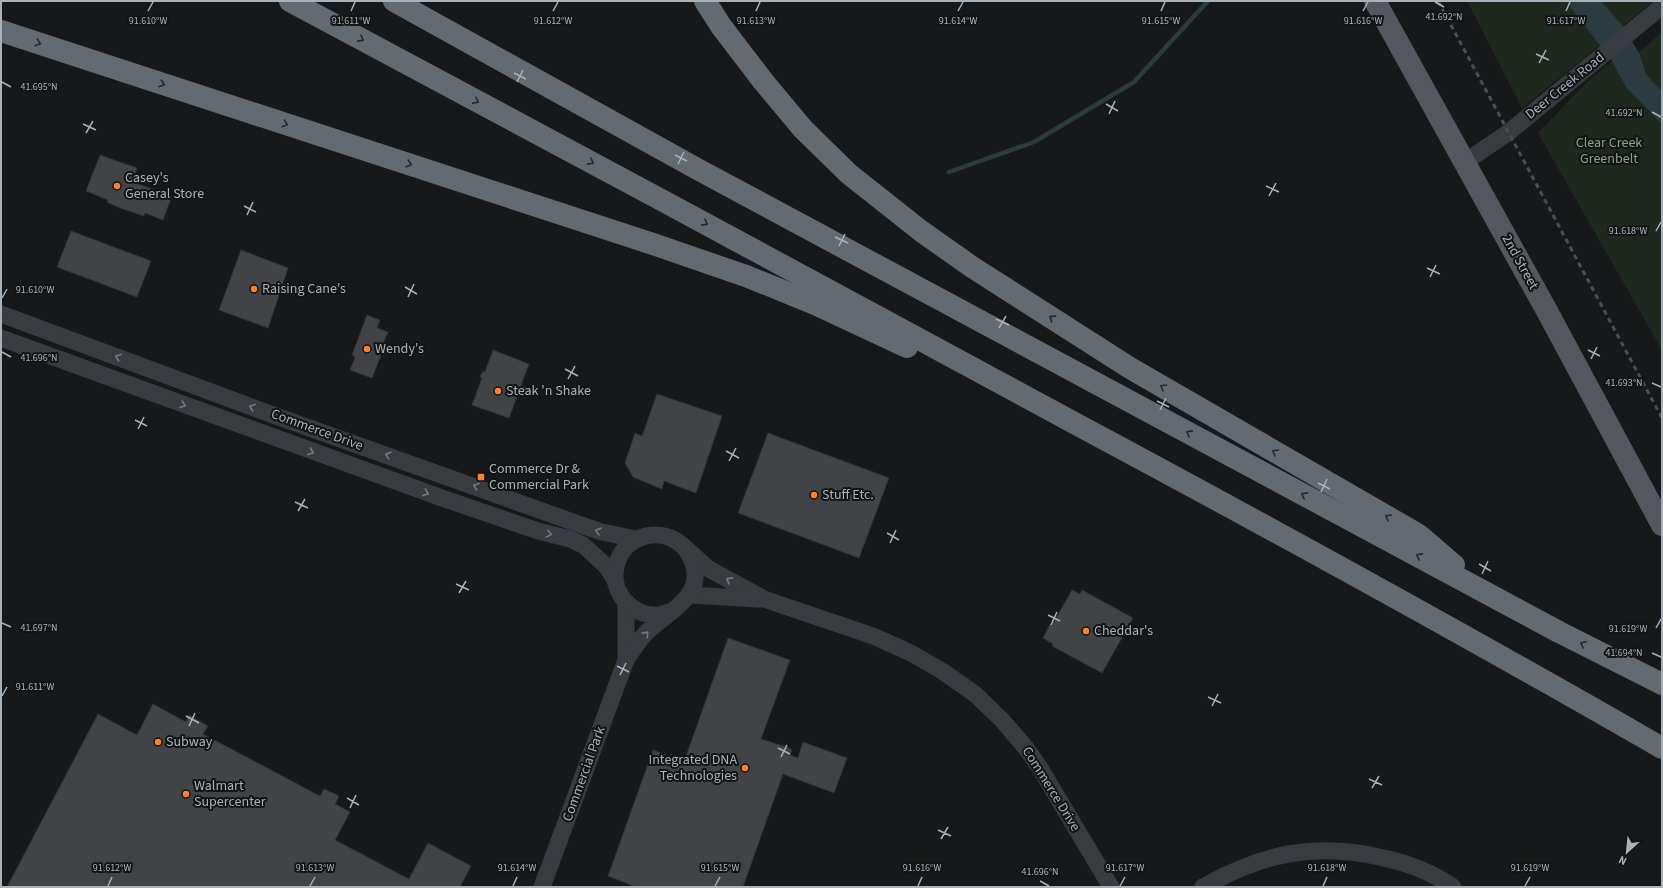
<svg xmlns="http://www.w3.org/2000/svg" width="1663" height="888" font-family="'Source Sans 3',sans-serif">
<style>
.green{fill:#1f281f}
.water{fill:#2c3b3f}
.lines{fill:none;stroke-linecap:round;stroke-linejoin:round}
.stream{stroke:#2c3b3f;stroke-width:4.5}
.building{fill:#414347;stroke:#313236}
.street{stroke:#383b3f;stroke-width:17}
.primary{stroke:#54585e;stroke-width:22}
.highway{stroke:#636a70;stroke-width:22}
.rail{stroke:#4b4f54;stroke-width:3;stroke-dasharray:5 4;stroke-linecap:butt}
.oneway{stroke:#26292b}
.oneway2{stroke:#767c83}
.ticks{fill:none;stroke:#a8b2ba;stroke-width:1.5}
.poi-dot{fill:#ff802a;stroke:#121314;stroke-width:1.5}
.labels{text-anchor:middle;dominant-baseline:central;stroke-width:4;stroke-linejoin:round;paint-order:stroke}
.street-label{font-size:14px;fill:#a8b2ba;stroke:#121314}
.park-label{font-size:14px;fill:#86a77e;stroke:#121314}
.poi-label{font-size:14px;fill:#a8b2ba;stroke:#121314;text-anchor:start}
.ticks-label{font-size:10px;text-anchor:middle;fill:#a8b2ba;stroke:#121314;stroke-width:4;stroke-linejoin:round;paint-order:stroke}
</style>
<rect width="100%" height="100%" fill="#171819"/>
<!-- green -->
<g class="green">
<path d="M 1467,1 L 1653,1 L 1623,26 L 1613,14 L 1592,33 L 1600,45 L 1522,108 Z"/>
<path d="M 1662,32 L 1662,350 L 1538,133 L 1586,83 L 1612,61 L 1618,71 Z"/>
</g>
<!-- water -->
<path class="water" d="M 1566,1 L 1601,1 L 1623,26 L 1639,53 L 1646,74 L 1662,92 L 1662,124 L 1626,87 L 1612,61 Z"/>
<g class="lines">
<!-- stream -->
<path class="stream" d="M 949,172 L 1034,142 L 1134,82 L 1208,1"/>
</g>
<!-- building -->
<g class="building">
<path d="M 100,155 L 137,168 L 132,182 L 172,196 L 163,220 L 145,213 L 144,216 L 120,208 L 107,202 L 108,200 L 86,191 Z"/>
<path d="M 71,231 L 151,261 L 137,297 L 57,267 Z"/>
<path d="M 241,250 L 288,268 L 268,328 L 219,310 Z"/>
<path d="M 367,315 L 380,320 L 377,328 L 388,332 L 383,344 L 380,343 L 377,353 L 381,355 L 372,378 L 350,370 L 355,357 L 352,355 Z"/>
<path d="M 493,350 L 529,364 L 509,418 L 472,405 L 482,378 L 480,377 L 483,371 L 485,372 Z"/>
<path d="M 657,394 L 722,416 L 696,493 L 664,481 L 662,489 L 633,477 L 625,463 L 635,433 L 642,436 Z"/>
<path d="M 768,433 L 889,478 L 859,558 L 738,513 Z"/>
<path d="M 1072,590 L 1080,594 L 1082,590 L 1133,618 L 1102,673 L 1052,646 L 1053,644 L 1043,638 L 1050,624 L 1052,625 Z"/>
<path d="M 728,638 L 790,660 L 761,739 L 792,749 L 790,755 L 798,758 L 803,742 L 847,758 L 834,793 L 783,774 L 743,887 L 636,887 L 608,876 L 653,750 L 684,762 Z"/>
<path d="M 153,704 L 186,722 L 189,715 L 208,726 L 203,734 L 320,796 L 324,789 L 339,796 L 335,804 L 350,812 L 335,840 L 409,879 L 428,843 L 471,866 L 460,887 L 7,887 L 98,714 L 137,735 Z"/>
</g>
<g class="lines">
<!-- street -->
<g class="street">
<path d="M 1465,162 L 1509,132 L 1662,6"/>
<path d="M 1,314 L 273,415 L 584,526 L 602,532 L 636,539"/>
<path d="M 1,338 L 442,498 L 538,531 L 570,539 L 583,545 L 593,554 L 607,567 L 615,580"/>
<path d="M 682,545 L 709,569 L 764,599 L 873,636 L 911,653 L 942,671 L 975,694 L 1002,720 L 1026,748 L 1040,768 L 1111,887"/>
<path d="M 690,595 L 759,599"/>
<path d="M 626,603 L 626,660"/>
<path d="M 542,887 L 626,660 C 632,651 638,641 646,633 C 665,613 705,598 693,563 C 690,554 684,545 675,540 C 651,527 621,540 616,567 C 610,592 632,616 657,615 C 661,615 665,613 669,612"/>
<path d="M 1203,887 C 1263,853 1315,842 1384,858 C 1407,863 1433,873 1453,887"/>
</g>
<!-- primary -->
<path class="primary" d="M 1375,1 L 1547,311 L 1662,525"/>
<!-- highway -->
<g class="highway">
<path d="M 290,1 C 553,142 816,282 1078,425 C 1274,530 1469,637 1662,748"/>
<path d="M 394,1 L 701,171 L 1559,632 L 1662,684"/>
<path d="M 705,1 L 721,26 L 763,81 L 803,129 L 849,174 L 921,231 L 972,267 L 1130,368 L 1419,535 L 1454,565"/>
<path d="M 1,31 L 653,244 L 746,276 L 815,304 L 907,347"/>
</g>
<!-- rail -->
<path class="rail" d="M 1438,1 L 1662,418"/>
</g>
<!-- one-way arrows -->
<defs><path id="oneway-chevron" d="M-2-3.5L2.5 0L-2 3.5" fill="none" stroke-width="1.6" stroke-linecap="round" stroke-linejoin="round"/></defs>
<g class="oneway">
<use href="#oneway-chevron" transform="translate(361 39) rotate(28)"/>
<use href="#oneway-chevron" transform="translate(38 43) rotate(18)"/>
<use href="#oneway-chevron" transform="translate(162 84) rotate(18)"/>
<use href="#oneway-chevron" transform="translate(476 101) rotate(28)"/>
<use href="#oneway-chevron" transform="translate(285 124) rotate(18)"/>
<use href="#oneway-chevron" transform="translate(591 162) rotate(28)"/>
<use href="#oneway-chevron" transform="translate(409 164) rotate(18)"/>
<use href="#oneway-chevron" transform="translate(705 223) rotate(28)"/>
<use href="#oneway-chevron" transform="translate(1052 318) rotate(-147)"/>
<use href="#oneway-chevron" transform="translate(1163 387) rotate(-150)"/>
<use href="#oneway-chevron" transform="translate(1189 433) rotate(-152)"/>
<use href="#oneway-chevron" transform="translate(1275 452) rotate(-150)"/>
<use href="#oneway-chevron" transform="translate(1304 495) rotate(-152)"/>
<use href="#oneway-chevron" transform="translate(1388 517) rotate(-150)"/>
<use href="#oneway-chevron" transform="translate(1419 556) rotate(-152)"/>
<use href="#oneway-chevron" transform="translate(1583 644) rotate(-154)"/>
</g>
<g class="oneway2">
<use href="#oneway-chevron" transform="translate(118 357) rotate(-160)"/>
<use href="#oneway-chevron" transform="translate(183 405) rotate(20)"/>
<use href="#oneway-chevron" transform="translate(252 407) rotate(-160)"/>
<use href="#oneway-chevron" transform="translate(311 452) rotate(20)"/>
<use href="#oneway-chevron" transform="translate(388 455) rotate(-161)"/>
<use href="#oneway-chevron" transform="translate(476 486) rotate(-160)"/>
<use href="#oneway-chevron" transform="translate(426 493) rotate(20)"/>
<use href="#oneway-chevron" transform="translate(598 531) rotate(-164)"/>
<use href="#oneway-chevron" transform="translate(549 534) rotate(13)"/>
<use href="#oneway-chevron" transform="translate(729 580) rotate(-151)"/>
<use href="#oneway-chevron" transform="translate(646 634) rotate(-48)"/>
</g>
<!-- ticks -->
<path class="ticks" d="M 1435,2 L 1444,7M 148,11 L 153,2M 351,11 L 355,2M 553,11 L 558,2M 756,11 L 760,2M 958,11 L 963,2M 1161,11 L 1165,2M 1363,11 L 1368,2M 1566,11 L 1570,2M 1536,54 L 1549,60M 1539,63 L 1546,50M 514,73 L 526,79M 2,82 L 11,87M 517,82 L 523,70M 1106,104 L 1118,111M 1652,112 L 1661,117M 1109,114 L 1115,101M 83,124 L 96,130M 86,133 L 93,121M 675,155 L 687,161M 678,164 L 684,152M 1266,186 L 1279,192M 1269,196 L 1276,183M 244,206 L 256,212M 247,215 L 253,202M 1656,231 L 1661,222M 835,237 L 848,243M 839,246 L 845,234M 1427,268 L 1440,274M 1430,277 L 1436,265M 405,287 L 417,294M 408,297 L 414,284M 2,298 L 7,289M 996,319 L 1009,325M 999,328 L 1006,316M 1588,350 L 1600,356M 2,352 L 11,357M 1591,359 L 1597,347M 565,369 L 578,376M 568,379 L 575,366M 1652,383 L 1661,387M 1157,401 L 1169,407M 1160,410 L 1166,398M 135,420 L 147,426M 138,429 L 144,417M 726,451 L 739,458M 729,461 L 736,448M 1318,483 L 1330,489M 1321,492 L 1327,479M 295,502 L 308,508M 298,511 L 305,499M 887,533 L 899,540M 890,543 L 896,530M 1479,564 L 1491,571M 1482,574 L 1488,561M 456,584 L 469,590M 459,593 L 466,581M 1048,615 L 1060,621M 2,623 L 11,627M 1051,625 L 1057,612M 1656,628 L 1661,619M 1652,653 L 1661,657M 617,666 L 629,672M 620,675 L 626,663M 2,696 L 7,687M 1208,697 L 1221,703M 1212,706 L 1218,694M 186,716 L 199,723M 189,726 L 195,713M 778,748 L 790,754M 781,757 L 787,745M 1369,779 L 1382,785M 1372,788 L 1379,776M 347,798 L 359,805M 350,808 L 356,795M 938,830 L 951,836M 941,839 L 948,827M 1040,881 L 1049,886M 108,886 L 112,877M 310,886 L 315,877M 513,886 L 517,877M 715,886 L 720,877M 918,886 L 922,877M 1120,886 L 1125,877M 1323,886 L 1327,877M 1525,886 L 1530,877"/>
<!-- markers -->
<g class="poi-dot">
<circle cx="117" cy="186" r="4"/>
<circle cx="254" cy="289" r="4"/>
<circle cx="367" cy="349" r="4"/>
<circle cx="498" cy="391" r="4"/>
<rect x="477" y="473" width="8" height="8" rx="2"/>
<circle cx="814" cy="495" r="4"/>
<circle cx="1086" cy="631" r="4"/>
<circle cx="158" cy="742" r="4"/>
<circle cx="745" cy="768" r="4"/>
<circle cx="186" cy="794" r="4"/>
</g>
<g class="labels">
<!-- street labels -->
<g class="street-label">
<text transform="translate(1565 86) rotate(-39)">Deer Creek Road</text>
<text transform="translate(1520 262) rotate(61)">2nd Street</text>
<text transform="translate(317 430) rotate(20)">Commerce Drive</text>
<text transform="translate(584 774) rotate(-70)">Commercial Park</text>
<text transform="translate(1051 789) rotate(58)">Commerce Drive</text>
</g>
<!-- park labels -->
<g class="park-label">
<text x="1609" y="143">Clear Creek<tspan x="1609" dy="16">Greenbelt</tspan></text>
</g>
<!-- poi labels -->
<g class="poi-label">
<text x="125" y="178">Casey's<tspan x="125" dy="16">General Store</tspan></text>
<text x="262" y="289">Raising Cane's</text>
<text x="375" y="349">Wendy's</text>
<text x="506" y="391">Steak 'n Shake</text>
<text x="489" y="469">Commerce Dr &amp;<tspan x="489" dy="16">Commercial Park</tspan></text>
<text x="822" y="495">Stuff Etc.</text>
<text x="1094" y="631">Cheddar's</text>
<text x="166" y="742">Subway</text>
<text x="737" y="760" text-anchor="end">Integrated DNA<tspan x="737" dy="16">Technologies</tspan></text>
<text x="194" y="786">Walmart<tspan x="194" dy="16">Supercenter</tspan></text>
</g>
</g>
<g class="ticks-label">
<text x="1444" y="20">41.692°N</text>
<text x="148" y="24">91.610°W</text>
<text x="351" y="24">91.611°W</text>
<text x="553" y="24">91.612°W</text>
<text x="756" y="24">91.613°W</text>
<text x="958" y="24">91.614°W</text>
<text x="1161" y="24">91.615°W</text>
<text x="1363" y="24">91.616°W</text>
<text x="1566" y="24">91.617°W</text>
<text x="39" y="90">41.695°N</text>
<text x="1624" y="116">41.692°N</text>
<text x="1628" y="234">91.618°W</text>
<text x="35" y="293">91.610°W</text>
<text x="39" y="361">41.696°N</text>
<text x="1624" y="386">41.693°N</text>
<text x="39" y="631">41.697°N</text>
<text x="1628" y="632">91.619°W</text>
<text x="1624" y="656">41.694°N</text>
<text x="35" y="690">91.611°W</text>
<text x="112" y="871">91.612°W</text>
<text x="315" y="871">91.613°W</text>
<text x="517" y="871">91.614°W</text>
<text x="720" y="871">91.615°W</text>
<text x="922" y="871">91.616°W</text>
<text x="1125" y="871">91.617°W</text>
<text x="1327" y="871">91.618°W</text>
<text x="1530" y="871">91.619°W</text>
<text x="1040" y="875">41.696°N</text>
</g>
<!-- border -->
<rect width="1663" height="888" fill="none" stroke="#a8b2ba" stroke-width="4"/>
<!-- north arrow -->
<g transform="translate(1627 852) rotate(207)" stroke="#121314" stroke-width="3" paint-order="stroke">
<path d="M0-3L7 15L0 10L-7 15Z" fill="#a8b2ba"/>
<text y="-6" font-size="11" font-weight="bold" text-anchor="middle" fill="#a8b2ba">N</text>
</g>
</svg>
